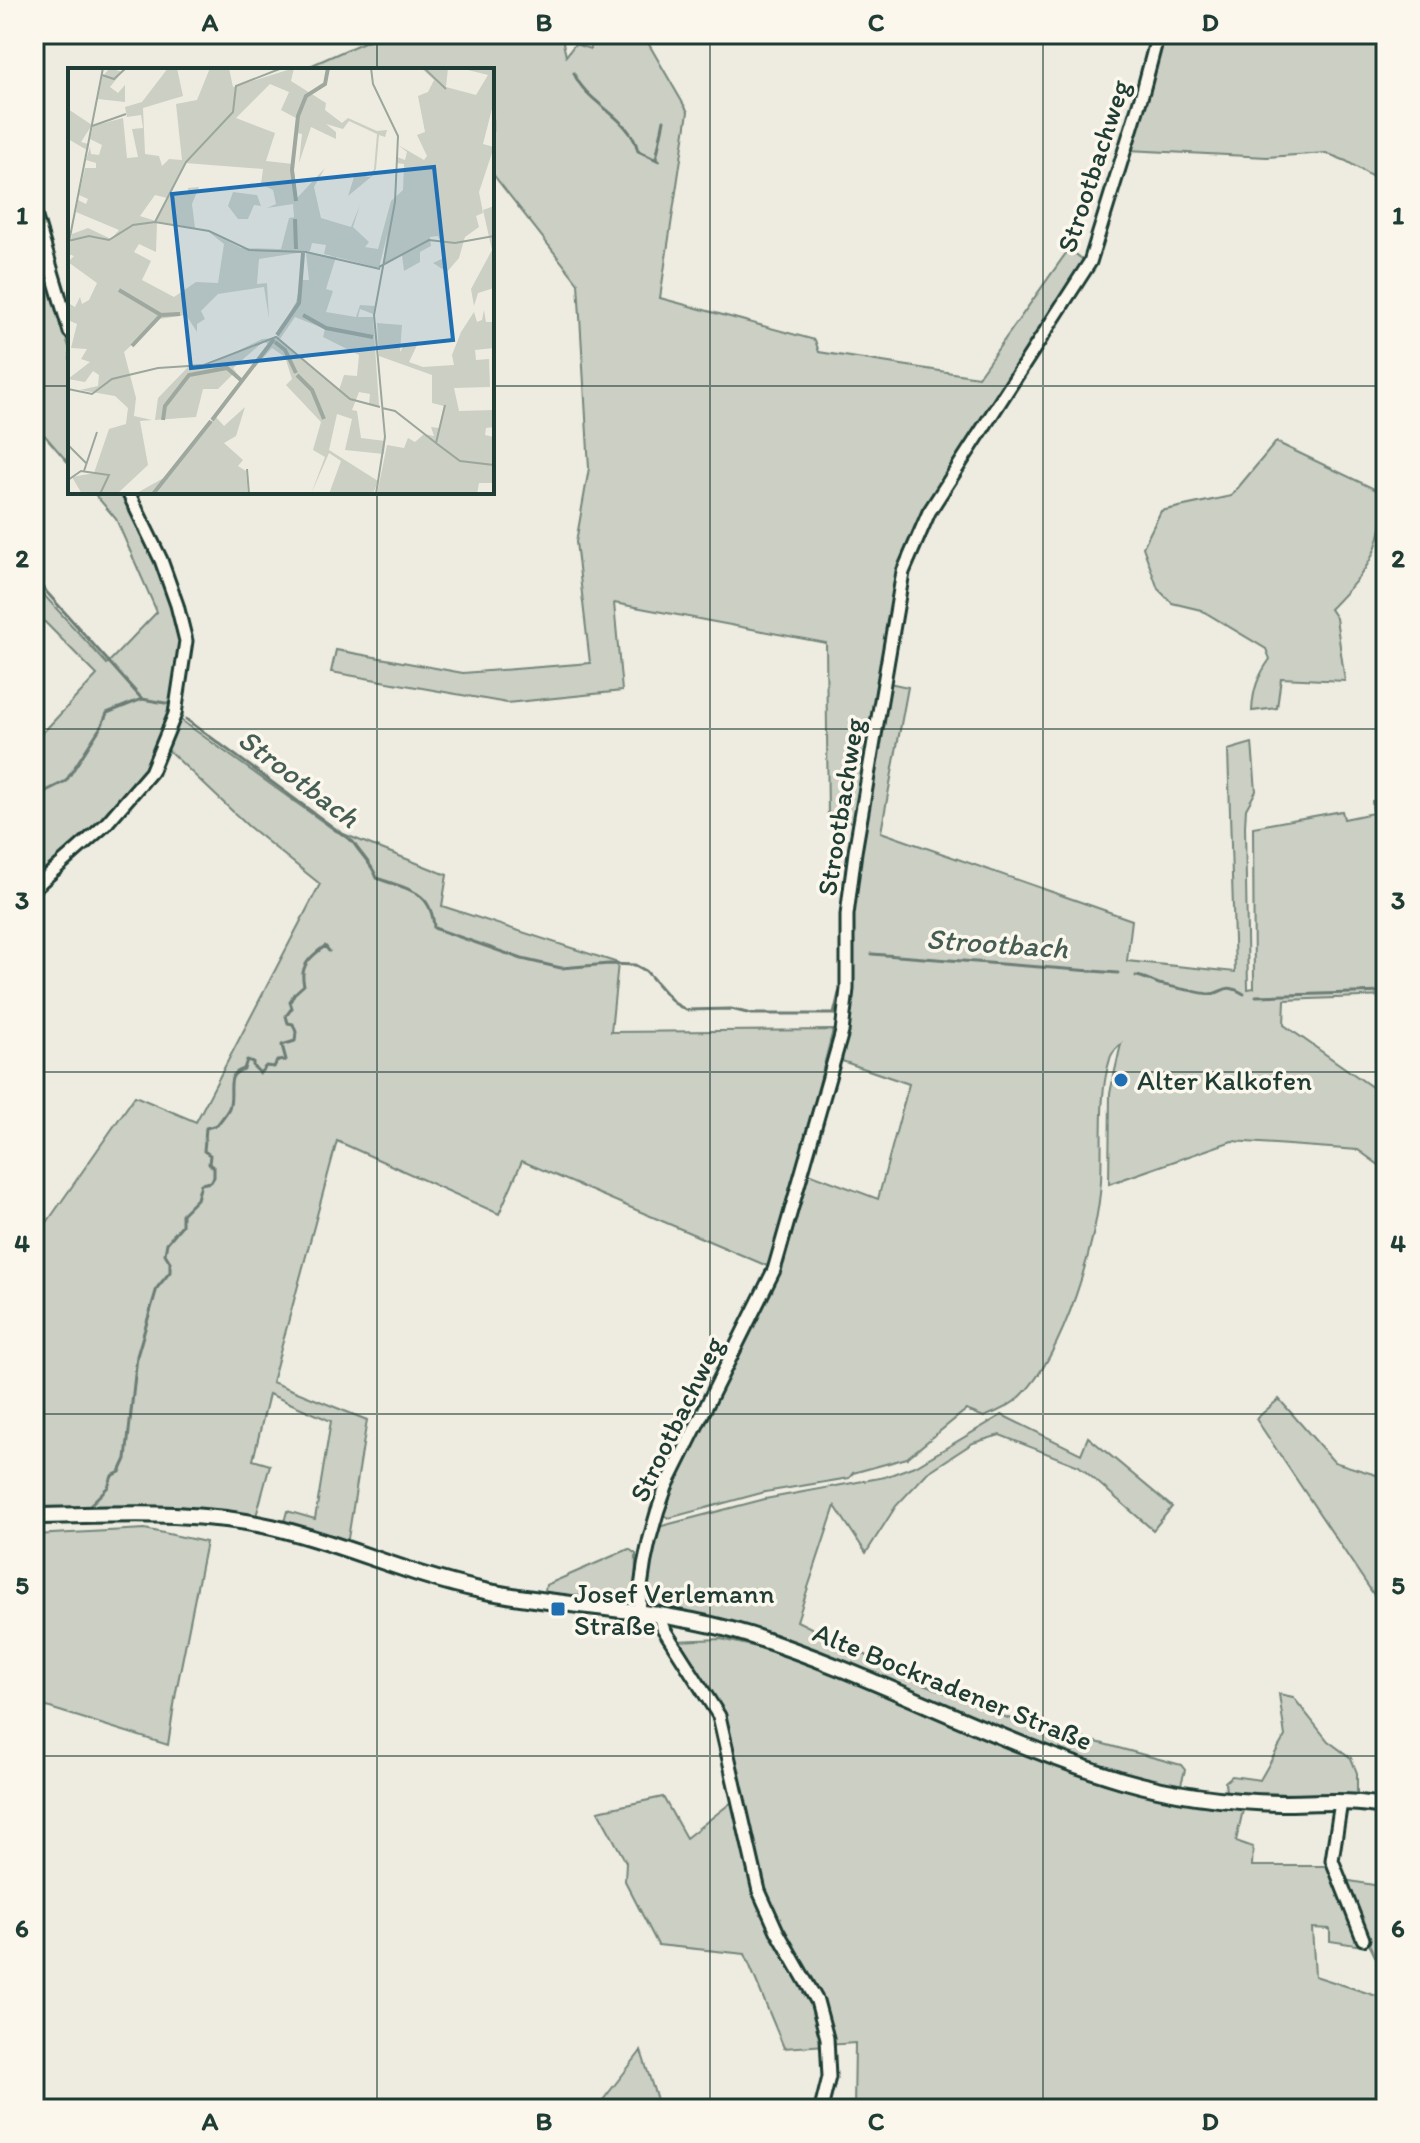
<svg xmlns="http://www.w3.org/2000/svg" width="1420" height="2143" font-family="Itim,sans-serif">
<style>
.green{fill:#cbcfc4;stroke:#75867c;stroke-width:2}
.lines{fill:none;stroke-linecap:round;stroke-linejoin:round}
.stream{stroke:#6c7d74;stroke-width:3}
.minor-casing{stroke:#1f3d34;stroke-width:17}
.tertiary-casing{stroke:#1f3d34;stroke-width:20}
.minor{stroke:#fbf7ec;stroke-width:11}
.tertiary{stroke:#fbf7ec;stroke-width:14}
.grid{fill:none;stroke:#1f3d34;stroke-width:2;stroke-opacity:0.55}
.poi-dot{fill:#1f6fb2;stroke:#fbf7ec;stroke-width:3}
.labels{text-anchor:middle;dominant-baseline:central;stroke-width:7;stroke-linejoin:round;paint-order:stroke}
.street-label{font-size:28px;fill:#1f3d34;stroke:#fbf7ec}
.poi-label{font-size:28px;fill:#1f3d34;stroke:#fbf7ec;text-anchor:start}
.water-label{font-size:30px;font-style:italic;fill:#455d54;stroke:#fbf7ec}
.inset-river{fill:none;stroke:#9fa89f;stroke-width:4}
.inset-road{fill:none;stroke:#9ba69c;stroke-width:2}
.view{fill:#1f6fb2;fill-opacity:0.15;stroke:#1f6fb2;stroke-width:4}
.inset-edge{fill:none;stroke:#1f3d34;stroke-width:4}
.neatline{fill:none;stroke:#1f3d34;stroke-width:3}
.grid-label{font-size:26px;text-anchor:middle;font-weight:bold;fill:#1f3d34}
</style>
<rect width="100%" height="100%" fill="#eeece1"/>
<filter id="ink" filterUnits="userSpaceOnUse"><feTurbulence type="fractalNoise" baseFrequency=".0125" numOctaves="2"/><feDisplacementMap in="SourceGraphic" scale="16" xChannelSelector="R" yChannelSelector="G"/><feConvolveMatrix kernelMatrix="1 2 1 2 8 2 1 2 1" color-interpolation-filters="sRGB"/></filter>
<g filter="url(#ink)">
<!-- green -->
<g class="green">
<path d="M 382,34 L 561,34 L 566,56 L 575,44 L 590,49 L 591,37 L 585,34 L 643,34 L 688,112 L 660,298 L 815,340 L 819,352 L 978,377 L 1069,249 L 1086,262 L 918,527 L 858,822 L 828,820 L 826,643 L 614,603 L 622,691 L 507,703 L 331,672 L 336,650 L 463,673 L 590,663 L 576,542 L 589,468 L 578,283 L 492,173 L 492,70 L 301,70 Z"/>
<path d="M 1161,34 L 1386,34 L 1386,185 L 1346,161 L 1326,153 L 1267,157 L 1128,150 Z"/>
<path d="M 34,239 L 70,350 L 70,465 L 34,423 Z"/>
<path d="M 1276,442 L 1385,494 C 1382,552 1369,569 1330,609 L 1336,618 L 1345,681 L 1281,678 L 1277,708 L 1252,711 C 1253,689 1258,676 1270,659 L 1266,649 L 1201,610 L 1172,603 L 1158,589 L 1143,547 L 1161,511 L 1231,496 Z"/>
<path d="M 93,492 L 123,492 L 158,564 L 173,605 L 181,640 L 172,713 L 148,770 L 101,823 L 34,883 L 34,742 L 97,675 L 34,611 L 34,584 L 107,664 L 157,612 L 116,519 Z"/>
<path d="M 889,683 L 908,687 L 881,832 L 1132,920 L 1127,961 L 1235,972 L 1228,750 L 1252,743 L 1256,791 L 1246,809 L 1245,826 L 1248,989 L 1254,988 L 1253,827 L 1342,811 L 1344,819 L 1373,813 L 1372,801 L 1386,798 L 1386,996 L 1285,1000 L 1284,1025 L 1386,1097 L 1386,1170 L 1358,1150 L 1232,1141 L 1109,1184 L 1110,1093 L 1121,1044 C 1116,1049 1111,1053 1110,1059 C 1098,1097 1103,1142 1101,1181 C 1098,1240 1064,1354 1021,1396 C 1011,1406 997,1412 984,1417 L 966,1410 L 907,1458 L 853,1473 L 849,1478 L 765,1492 L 669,1518 L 660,1513 L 661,1509 L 784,1263 L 809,1173 L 878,1199 L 909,1084 L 842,1061 L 846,1032 L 850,917 Z"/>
<path d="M 178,718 L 336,831 L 447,875 L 442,906 L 618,963 L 611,1032 L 833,1030 L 772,1268 L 522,1161 L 499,1214 L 337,1141 L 272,1382 L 367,1420 L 347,1545 L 284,1522 L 287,1511 L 315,1519 L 331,1421 L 269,1394 L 253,1460 L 270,1465 L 255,1520 L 179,1506 L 34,1512 L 34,1241 L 135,1096 L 196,1122 L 320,884 L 248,826 L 165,747 Z"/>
<path d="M 1279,1399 L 1334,1462 L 1386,1478 L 1386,1613 L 1256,1419 Z"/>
<path d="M 1002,1415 L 1081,1454 L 1088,1437 L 1172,1507 L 1153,1530 L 1079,1466 L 1000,1435 L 973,1443 L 927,1473 L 896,1506 L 866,1553 L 835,1506 L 797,1621 L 922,1683 L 1008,1718 L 1181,1765 L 1185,1770 L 1180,1788 L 1123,1774 L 1045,1748 L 923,1699 L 645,1608 L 645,1586 L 656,1530 L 662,1526 L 765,1499 L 885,1477 L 917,1465 Z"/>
<path d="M 145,1529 L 206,1542 L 176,1692 L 168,1745 L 34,1703 L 34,1535 Z"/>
<path d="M 629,1549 L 636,1554 L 635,1595 L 626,1605 L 544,1596 L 546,1585 Z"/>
<path d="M 721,1639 L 779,1652 L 997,1740 L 1165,1797 L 1243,1810 L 1236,1841 L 1253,1847 L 1252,1866 L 1329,1866 L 1362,1946 L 1330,1941 L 1330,1929 L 1312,1928 L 1315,1976 L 1386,1999 L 1386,2109 L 854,2109 L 855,2043 L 784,2048 L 745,1954 L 658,1945 L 625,1881 L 626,1862 L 598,1811 L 663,1797 L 686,1838 L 732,1802 L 756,1895 L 723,1715 L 676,1641 Z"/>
<path d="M 1279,1694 L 1293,1697 L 1328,1741 L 1351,1758 L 1357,1773 L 1357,1796 L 1226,1792 L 1225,1782 L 1232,1776 L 1260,1780 L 1285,1736 Z"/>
<path d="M 1344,1880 L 1386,1887 L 1386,1978 L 1365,1936 Z"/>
<path d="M 641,2051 L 660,2109 L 596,2109 Z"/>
</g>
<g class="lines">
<!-- stream -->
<g class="stream">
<path d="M 574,73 C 585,103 631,117 638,151 L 659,161"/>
<path d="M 656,159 L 664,120"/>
<path d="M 34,578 L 142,699 L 171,704"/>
<path d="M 186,719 L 353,842 C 361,855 372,864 377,878 C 408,890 432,890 434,928 L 522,959 L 561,968 L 609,964 L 635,965 L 646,971 L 674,1003 L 686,1010 L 731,1009 L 751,1014 L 834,1014 L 839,993"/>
<path d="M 34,797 L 66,781 L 102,725 L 107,713 L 142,699"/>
<path d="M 872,954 L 1118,973"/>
<path d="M 1136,976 C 1145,977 1150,981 1159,984 C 1164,985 1205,994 1209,994 C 1225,994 1223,981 1244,994"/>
<path d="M 1256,996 L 1386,992"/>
<path d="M 91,1504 L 108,1487 L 112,1476 L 120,1472 L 126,1459 L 137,1356 L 157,1288 L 170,1272 L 170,1262 L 165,1254 L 167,1243 L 182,1225 L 182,1214 L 197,1199 L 201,1184 L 211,1182 L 214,1177 L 214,1168 L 209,1164 L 210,1155 L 204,1151 L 206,1128 L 217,1125 C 221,1120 226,1114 229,1108 C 235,1091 223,1075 244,1069 L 247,1060 L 253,1062 L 253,1066 L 260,1073 L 266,1066 L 274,1067 L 277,1061 L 286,1060 L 282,1045 L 295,1041 L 296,1032 L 293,1024 L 288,1023 L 286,1016 L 292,1008 L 290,1002 L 294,994 L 304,985 C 299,966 310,957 325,946 L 329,951"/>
</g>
<defs>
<g id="minor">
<path d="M 34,211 L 70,332"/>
<path d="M 34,888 L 105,825 L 151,772 L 175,714 L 186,641 L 177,605 L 161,560 L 128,492"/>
<path d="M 639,1612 C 641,1567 650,1529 666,1487 L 774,1270 L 842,1032 L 847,989 L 847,915 L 855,852 L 903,572 L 929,512 L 1090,262 L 1143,91 L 1158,34"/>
<path d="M 658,1613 L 663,1628 L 719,1716 L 759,1891 L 777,1931 L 817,2001 L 827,2038 L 829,2077 L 821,2109"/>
<path d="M 1341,1802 L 1332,1860 L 1363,1939"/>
</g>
<path id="tertiary" d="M 34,1516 C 114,1515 193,1509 272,1527 C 341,1543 409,1575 480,1590 C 569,1609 661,1607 749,1635 C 876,1675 994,1742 1122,1780 C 1174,1795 1227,1802 1281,1803 C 1316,1803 1352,1799 1386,1807"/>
</defs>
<!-- minor casing -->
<use href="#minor" class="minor-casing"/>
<!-- tertiary casing -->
<use href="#tertiary" class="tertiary-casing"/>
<!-- minor -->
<use href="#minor" class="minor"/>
<!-- tertiary -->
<use href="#tertiary" class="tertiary"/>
</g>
</g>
<!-- grid -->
<path class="grid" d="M 377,34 L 377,70M 710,34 L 710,2109M 1043,34 L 1043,2109M 34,386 L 70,386M 492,386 L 1386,386M 377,492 L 377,2109M 34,729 L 1386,729M 34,1072 L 1386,1072M 34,1414 L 1386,1414M 34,1756 L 1386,1756"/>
<!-- markers -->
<g class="poi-dot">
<circle cx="1121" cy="1080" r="8"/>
<rect x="550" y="1601" width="16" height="16" rx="4"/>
</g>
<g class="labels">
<!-- street labels -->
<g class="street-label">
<text transform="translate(1093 166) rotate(-72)">Strootbachweg</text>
<text transform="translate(840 807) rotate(-81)">Strootbachweg</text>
<text transform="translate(676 1419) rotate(-64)">Strootbachweg</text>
<text transform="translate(953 1686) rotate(22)">Alte Bockradener Straße</text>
</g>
<!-- poi labels -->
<g class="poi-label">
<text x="1137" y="1080">Alter Kalkofen</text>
<text x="574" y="1593">Josef Verlemann<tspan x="574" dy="32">Straße</tspan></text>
</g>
<!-- water labels -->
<g class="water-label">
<text transform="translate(299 778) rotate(37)">Strootbach</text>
<text transform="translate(997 943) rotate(4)">Strootbach</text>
</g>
</g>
<!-- overview -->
<g transform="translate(68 68)">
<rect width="426" height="426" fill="#eeece1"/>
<path d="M 42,0 L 54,4 L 42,19 L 50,25 L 57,17 L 57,34 L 30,31 L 34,9 ZM 100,0 L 109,0 L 115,28 L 75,40 L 77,86 L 91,88 L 94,98 L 101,91 L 114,92 L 108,36 L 129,32 L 142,0 L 161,0 L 165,19 L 226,0 L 223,13 L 258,35 L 257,42 L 274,55 L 280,50 L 309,63 L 319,62 L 317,69 L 311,67 L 308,101 L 303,109 L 280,128 L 287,106 L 302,109 L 306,101 L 309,66 L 281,53 L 275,61 L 258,56 L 268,64 L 268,71 L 243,59 L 231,95 L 234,66 L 229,65 L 228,50 L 213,42 L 221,24 L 202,16 L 168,50 L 207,65 L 198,93 L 225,96 L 229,130 L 257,100 L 246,119 L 253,150 L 283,159 L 292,137 L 285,159 L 301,174 L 297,179 L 310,181 L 323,133 L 335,122 L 336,96 L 328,95 L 329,89 L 337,92 L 339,84 L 330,77 L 356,92 L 359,88 L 349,67 L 357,64 L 350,28 L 360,24 L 366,12 L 353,0 L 380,0 L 378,19 L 408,27 L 420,7 L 392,0 L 426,0 L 426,33 L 415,76 L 426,79 L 411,124 L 415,145 L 408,148 L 411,159 L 397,169 L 391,190 L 379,204 L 365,195 L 378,189 L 370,168 L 362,169 L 363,178 L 352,184 L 352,194 L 336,203 L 334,187 L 338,184 L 315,196 L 319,167 L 311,200 L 256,186 L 258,177 L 244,175 L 242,183 L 191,191 L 189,216 L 199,215 L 201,251 L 196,219 L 150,226 L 133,243 L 137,251 L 129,256 L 129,264 L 118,247 L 92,251 L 56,284 L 68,330 L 66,348 L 84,352 L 72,353 L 80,397 L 49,426 L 14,426 L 4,409 L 26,405 L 41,361 L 58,356 L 60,340 L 47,328 L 12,322 L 30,318 L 31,307 L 25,303 L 17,314 L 0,311 L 22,294 L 13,291 L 19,281 L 3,280 L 9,256 L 0,252 L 0,235 L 7,239 L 12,229 L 14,236 L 21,232 L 29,215 L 0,194 L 6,188 L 0,186 L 4,166 L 20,160 L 43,171 L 51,162 L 8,144 L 10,132 L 18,136 L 20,131 L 11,127 L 17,100 L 28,100 L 28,95 L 18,92 L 22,79 L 23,86 L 31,87 L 34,77 L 22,71 L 25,58 L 55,50 L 59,90 L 70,89 L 64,61 L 75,60 L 73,47 L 59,49 L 57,39 L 74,34 ZM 117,95 L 195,101 L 193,116 L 205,122 L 208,136 L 199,140 L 225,136 L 226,149 L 221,150 L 213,181 L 173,180 L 141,164 L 156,176 L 150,215 L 128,214 L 106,229 L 74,212 L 83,193 L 66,184 L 71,176 L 88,184 L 89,154 L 127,160 L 124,136 L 131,119 L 120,120 L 120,126 L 102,126 ZM 87,127 L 99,130 L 88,153 L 72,148 ZM 0,41 L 24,57 L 13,74 L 20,76 L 19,82 L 0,71 ZM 165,124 L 189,127 L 193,138 L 186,137 L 180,151 L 170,151 L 160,138 ZM 426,138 L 426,220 L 410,225 L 406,238 L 403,221 L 424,182 L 415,142 ZM 238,185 L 268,189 L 258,221 L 265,223 L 258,244 L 288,249 L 292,237 L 307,238 L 305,246 L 292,241 L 290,249 L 305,249 L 311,338 L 301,336 L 302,326 L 291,324 L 284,342 L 289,343 L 293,370 L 317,373 L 316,386 L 277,382 L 284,351 L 269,346 L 261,382 L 310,413 L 305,426 L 261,426 L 273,393 L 261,385 L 243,426 L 257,389 L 245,382 L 253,354 L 218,317 L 224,311 L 217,289 L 204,280 L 176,311 L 202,278 L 196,273 L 165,300 L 174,313 L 165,306 L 150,321 L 135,321 L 128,349 L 87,352 L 90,330 L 120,299 L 141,297 L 194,271 L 208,270 L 228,234 L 233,212 L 241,212 ZM 227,249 L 257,261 L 255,269 L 291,287 L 289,308 L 276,307 L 271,322 L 212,271 ZM 416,242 L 418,254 L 426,254 L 426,280 L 407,282 L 408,292 L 421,291 L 422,319 L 386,320 L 391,343 L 426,342 L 426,359 L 418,360 L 417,367 L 426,369 L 426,415 L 411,415 L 409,426 L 309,426 L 319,377 L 336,380 L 340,370 L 347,374 L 356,366 L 366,368 L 363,359 L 371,360 L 376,338 L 364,335 L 364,307 L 311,288 L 309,255 L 334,257 L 332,284 L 336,277 L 351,273 L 341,294 L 355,299 L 386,297 L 384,287 L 393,264 L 406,244 L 409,254 L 414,252 ZM 177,339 L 168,368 L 156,375 L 175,392 L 170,398 L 178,403 L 180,426 L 67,426 L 101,407 L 147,348 L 156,358 Z" fill="#cbcfc4" fill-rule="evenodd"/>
<path class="inset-river" d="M 228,133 L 224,102 L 230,48 L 238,28 L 257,16 L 260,0M 227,151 L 228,181M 51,222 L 93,247M 235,247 L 258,260 L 305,269M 209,267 L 231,235 L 235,185M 207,274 L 217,282 L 228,305M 64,278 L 93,247 L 112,246M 229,307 L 244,322 L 256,351M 95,352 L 97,338 L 121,307 L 159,300 L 174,313M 144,352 L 206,271M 85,426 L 143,353"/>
<path class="inset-road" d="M 303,0 L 305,16 L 330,68 L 327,134 L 306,247 L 317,369 L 308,426M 356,0 L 378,21M 34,7 L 46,11 L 58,0M 24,58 L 58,46M 87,154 L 118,94 L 165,44 L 168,18 L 214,0M 0,173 L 21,168 L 41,172 L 65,157 L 87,154 L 141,163 L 181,182 L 238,184 L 312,201M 0,179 L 35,0M 311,199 L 361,172 L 387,175 L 426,168M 0,321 L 24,326 L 44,311 L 90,300 L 136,297 L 208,269 L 282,331 L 312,339M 377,337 L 368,375 L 392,393 L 426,397M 314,340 L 327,343 L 368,375M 1,378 L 19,396M 179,401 L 181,426M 16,403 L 29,364M 0,412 L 13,403 L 41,407 L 32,426"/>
<path class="view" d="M 366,99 L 385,272 L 123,300 L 104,126 Z"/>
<rect width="426" height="426" class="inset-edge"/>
</g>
<!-- margin -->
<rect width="1420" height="2143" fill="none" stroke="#fbf7ec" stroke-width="88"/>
<rect x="44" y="44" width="1332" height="2055" class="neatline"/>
<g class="grid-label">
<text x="210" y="31">A</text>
<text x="544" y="31">B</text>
<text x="876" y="31">C</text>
<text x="1210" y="31">D</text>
<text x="22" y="224">1</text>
<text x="1398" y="224">1</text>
<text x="22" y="567">2</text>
<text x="1398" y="567">2</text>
<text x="22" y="909">3</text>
<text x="1398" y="909">3</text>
<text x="22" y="1252">4</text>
<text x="1398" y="1252">4</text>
<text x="22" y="1594">5</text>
<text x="1398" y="1594">5</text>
<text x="22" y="1937">6</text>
<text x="1398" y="1937">6</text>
<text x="210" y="2130">A</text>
<text x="544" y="2130">B</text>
<text x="876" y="2130">C</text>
<text x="1210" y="2130">D</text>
</g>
</svg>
